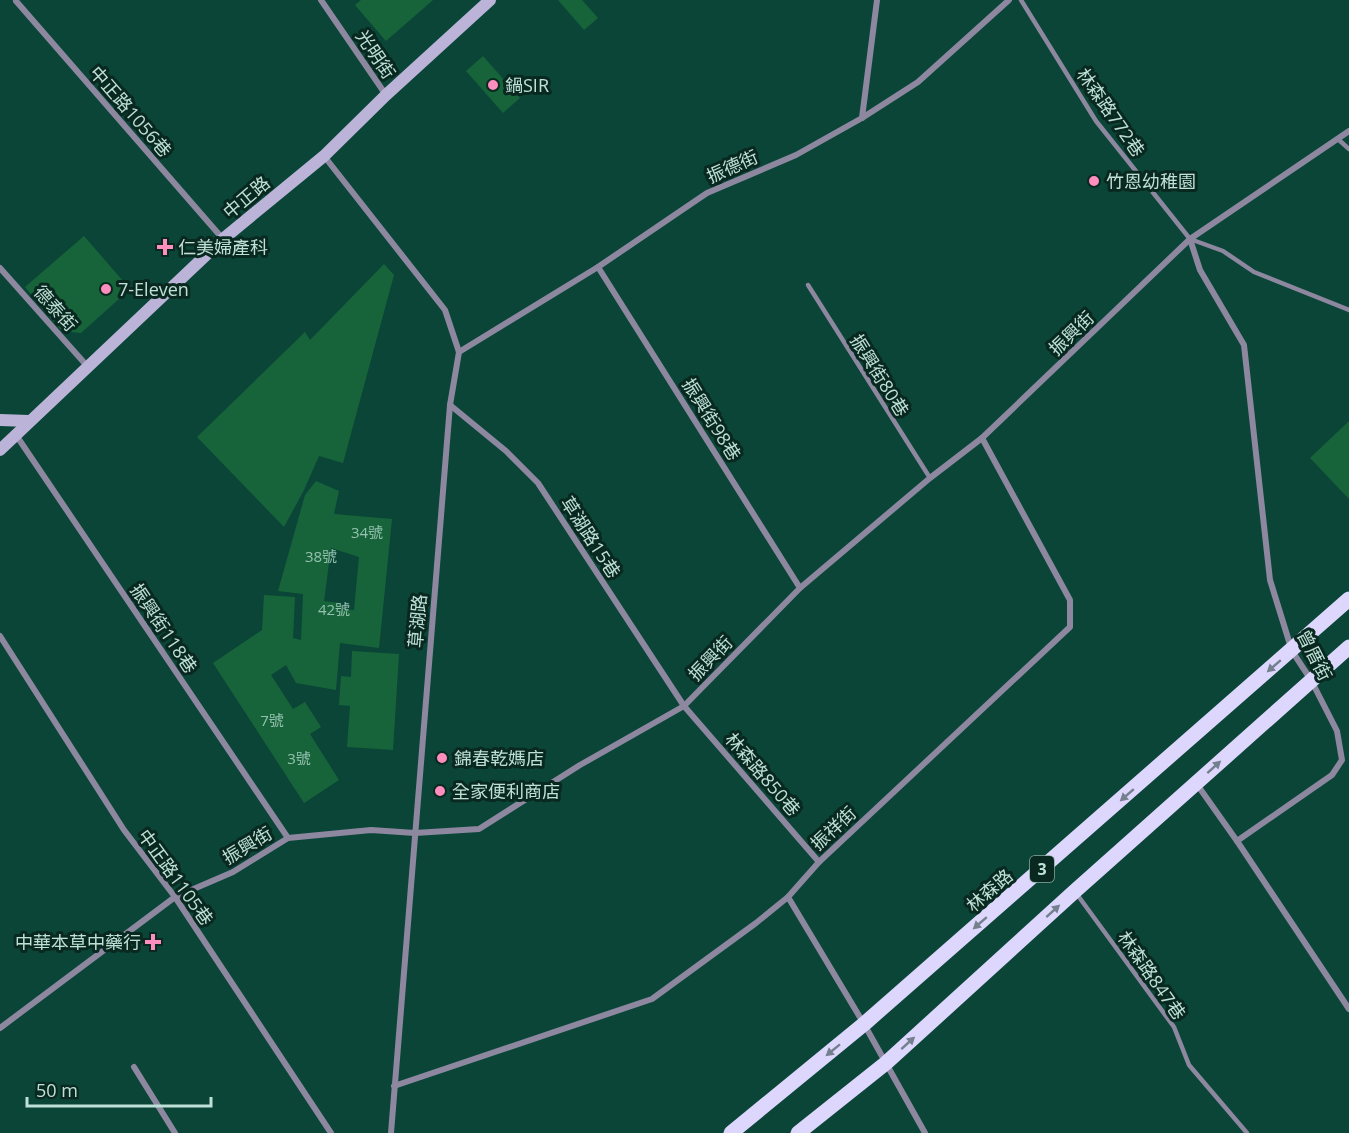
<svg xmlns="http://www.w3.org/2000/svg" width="1349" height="1133" font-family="'Open Sans','Noto Sans TC',sans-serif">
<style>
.building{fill:#17643a;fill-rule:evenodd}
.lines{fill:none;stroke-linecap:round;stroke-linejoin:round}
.lane{stroke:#8d889f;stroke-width:4.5}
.street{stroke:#8d889f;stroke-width:6}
.secondary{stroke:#bbb4d8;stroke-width:12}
.primary{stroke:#ded7fd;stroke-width:15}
.oneway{fill:#74808e}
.poi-dot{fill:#fe8ebd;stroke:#092820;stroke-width:2}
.labels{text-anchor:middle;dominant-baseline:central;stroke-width:6;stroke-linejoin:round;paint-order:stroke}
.number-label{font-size:15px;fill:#94c1af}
.shield{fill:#092820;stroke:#88a99f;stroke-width:1.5}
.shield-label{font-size:16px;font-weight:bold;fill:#bee0d6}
.street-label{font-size:18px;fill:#bee0d6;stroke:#092820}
.poi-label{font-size:18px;fill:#bee0d6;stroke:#092820;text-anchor:start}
</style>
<rect width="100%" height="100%" fill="#0a4538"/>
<!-- building -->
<g class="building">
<path d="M 361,0 L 433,0 L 386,41 L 355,5 Z"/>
<path d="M 558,0 L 582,0 L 598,18 L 584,30 Z"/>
<path d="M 483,56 L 520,98 L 503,113 L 466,71 Z"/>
<path d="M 84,236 L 130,289 L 81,333 L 62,331 L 25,287 Z"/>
<path d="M 384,264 L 394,275 L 343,463 L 319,456 L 304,490 L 284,527 L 197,437 L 305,332 L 310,340 Z"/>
<path d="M 1349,421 L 1349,499 L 1310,458 Z"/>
<path d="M 316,481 L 339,491 L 334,514 L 392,519 L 379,648 L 340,643 L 336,690 L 296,683 L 286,665 L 271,675 L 293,709 L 305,702 L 321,727 L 310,734 L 339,780 L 304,803 L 213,663 L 262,630 L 264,595 L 295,597 L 293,638 L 301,640 L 303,594 L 278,591 L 305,495 ZM 331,548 L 359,557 L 354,610 L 341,609 L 340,603 L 324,601 Z"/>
<path d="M 352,651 L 399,654 L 393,750 L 347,747 L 350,706 L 339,705 L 341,676 L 351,677 Z"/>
</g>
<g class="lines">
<!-- lane -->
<g class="lane">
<path d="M 1021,0 L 1096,121 L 1190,239 L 1223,251 L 1254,272 L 1349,310"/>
<path d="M 1339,140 L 1349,149"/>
<path d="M 808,285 L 930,478"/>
<path d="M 1076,893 L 1174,1027 L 1189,1065 L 1247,1133"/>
</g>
<!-- street -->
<g class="street">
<path d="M 321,0 L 386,95"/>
<path d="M 16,1 L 223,239"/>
<path d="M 862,118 L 877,0"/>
<path d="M 324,156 L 445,310 L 459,352 L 450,405 L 391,1133"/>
<path d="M 1190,239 L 1200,270 L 1244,345 L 1270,580 L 1292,651 L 1311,680 L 1337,731 L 1342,760 L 1332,775 L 1237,841 L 1349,1009"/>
<path d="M 598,267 L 800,588"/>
<path d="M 0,268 L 88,367"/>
<path d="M 459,352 L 598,267 L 707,193 L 796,155 L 862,118 L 918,82 L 1009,0"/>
<path d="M 450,405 L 506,451 L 538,483 L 684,706 L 819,862"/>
<path d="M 16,435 L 288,838"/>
<path d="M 0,636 L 124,830 L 175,897 L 331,1133"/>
<path d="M 1196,783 L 1237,841"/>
<path d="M 788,897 L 864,1024 L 925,1133"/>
<path d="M 0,1028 L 175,897 L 233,872 L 288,838 L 371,830 L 415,833 L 479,829 L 580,765 L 684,706 L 800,588 L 930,478 L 982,438 L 1190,239 L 1349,131"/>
<path d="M 134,1067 L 175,1133"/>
<path d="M 394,1086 L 652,999 L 756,923 L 788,897 L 819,862 L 1070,627 L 1070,600 L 982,438"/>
</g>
<!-- secondary -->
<g class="secondary">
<path d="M 0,420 L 29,421"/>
<path d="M 0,450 L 223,239 L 324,156 L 386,95 L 490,0"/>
</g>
<!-- primary -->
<g class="primary">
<path d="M 731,1133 L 864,1024 L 1349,599"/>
<path d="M 798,1133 L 886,1063 L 1075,891 L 1349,647"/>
</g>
</g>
<!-- one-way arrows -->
<defs><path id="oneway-solid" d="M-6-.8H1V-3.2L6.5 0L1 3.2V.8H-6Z" transform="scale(1.5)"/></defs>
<g class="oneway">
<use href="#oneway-solid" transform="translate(1274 666) rotate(139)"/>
<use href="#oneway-solid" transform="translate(1214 767) rotate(-42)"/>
<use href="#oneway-solid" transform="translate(1127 795) rotate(139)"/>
<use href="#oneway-solid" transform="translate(1053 911) rotate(-42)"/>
<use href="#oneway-solid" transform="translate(980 923) rotate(139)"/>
<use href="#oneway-solid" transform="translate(908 1043) rotate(-42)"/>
<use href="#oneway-solid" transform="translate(833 1050) rotate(141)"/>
</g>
<!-- markers -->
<g class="poi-dot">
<circle cx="493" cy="85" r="6"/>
<circle cx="1094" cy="181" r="6"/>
<path d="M162 238h6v6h6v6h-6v6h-6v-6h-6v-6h6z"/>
<circle cx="106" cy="289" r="6"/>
<circle cx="442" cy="758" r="6"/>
<circle cx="440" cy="791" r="6"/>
<path d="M150 933h6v6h6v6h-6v6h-6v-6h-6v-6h6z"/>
</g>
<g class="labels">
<!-- number labels -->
<g class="number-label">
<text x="367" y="532">34號</text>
<text x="321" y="556">38號</text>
<text x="334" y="609">42號</text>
<text x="272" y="720">7號</text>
<text x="299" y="758">3號</text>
</g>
<!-- shield labels -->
<rect class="shield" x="1030" y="856" width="24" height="26" rx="4.5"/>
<g class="shield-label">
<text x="1042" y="869">3</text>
</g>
<!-- street labels -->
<g class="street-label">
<text transform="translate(376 54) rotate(56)">光明街</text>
<text transform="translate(131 111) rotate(49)">中正路1056巷</text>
<text transform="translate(1111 112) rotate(55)">林森路772巷</text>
<text transform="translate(732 166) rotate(-24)">振德街</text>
<text transform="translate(246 197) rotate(-40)">中正路</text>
<text transform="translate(56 308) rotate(48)">德泰街</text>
<text transform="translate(1071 333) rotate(-44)">振興街</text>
<text transform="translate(880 375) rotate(58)">振興街80巷</text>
<text transform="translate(712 419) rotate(58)">振興街98巷</text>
<text transform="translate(591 537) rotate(57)">草湖路15巷</text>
<text transform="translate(417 621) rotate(-85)">草湖路</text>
<text transform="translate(164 628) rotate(56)">振興街118巷</text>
<text transform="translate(1315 655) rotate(63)">曾厝街</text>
<text transform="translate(710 658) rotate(-46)">振興街</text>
<text transform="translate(763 774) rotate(49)">林森路850巷</text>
<text transform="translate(833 828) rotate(-43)">振祥街</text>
<text transform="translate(247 845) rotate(-31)">振興街</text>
<text transform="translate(176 877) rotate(54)">中正路1105巷</text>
<text transform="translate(989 890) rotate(-41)">林森路</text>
<text transform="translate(1152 975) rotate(55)">林森路847巷</text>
</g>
<!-- poi labels -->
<g class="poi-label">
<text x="505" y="85">鍋SIR</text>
<text x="1106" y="181">竹恩幼稚園</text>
<text x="178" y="247">仁美婦產科</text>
<text x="118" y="289">7-Eleven</text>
<text x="454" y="758">錦春乾媽店</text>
<text x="452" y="791">全家便利商店</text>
<text x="141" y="942" text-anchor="end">中華本草中藥行</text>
</g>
</g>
<!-- scale -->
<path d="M27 1097v9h184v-9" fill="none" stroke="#bee0d6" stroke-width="3"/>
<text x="36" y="1097" font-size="18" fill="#bee0d6" stroke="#092820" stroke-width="4.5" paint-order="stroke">50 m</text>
</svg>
